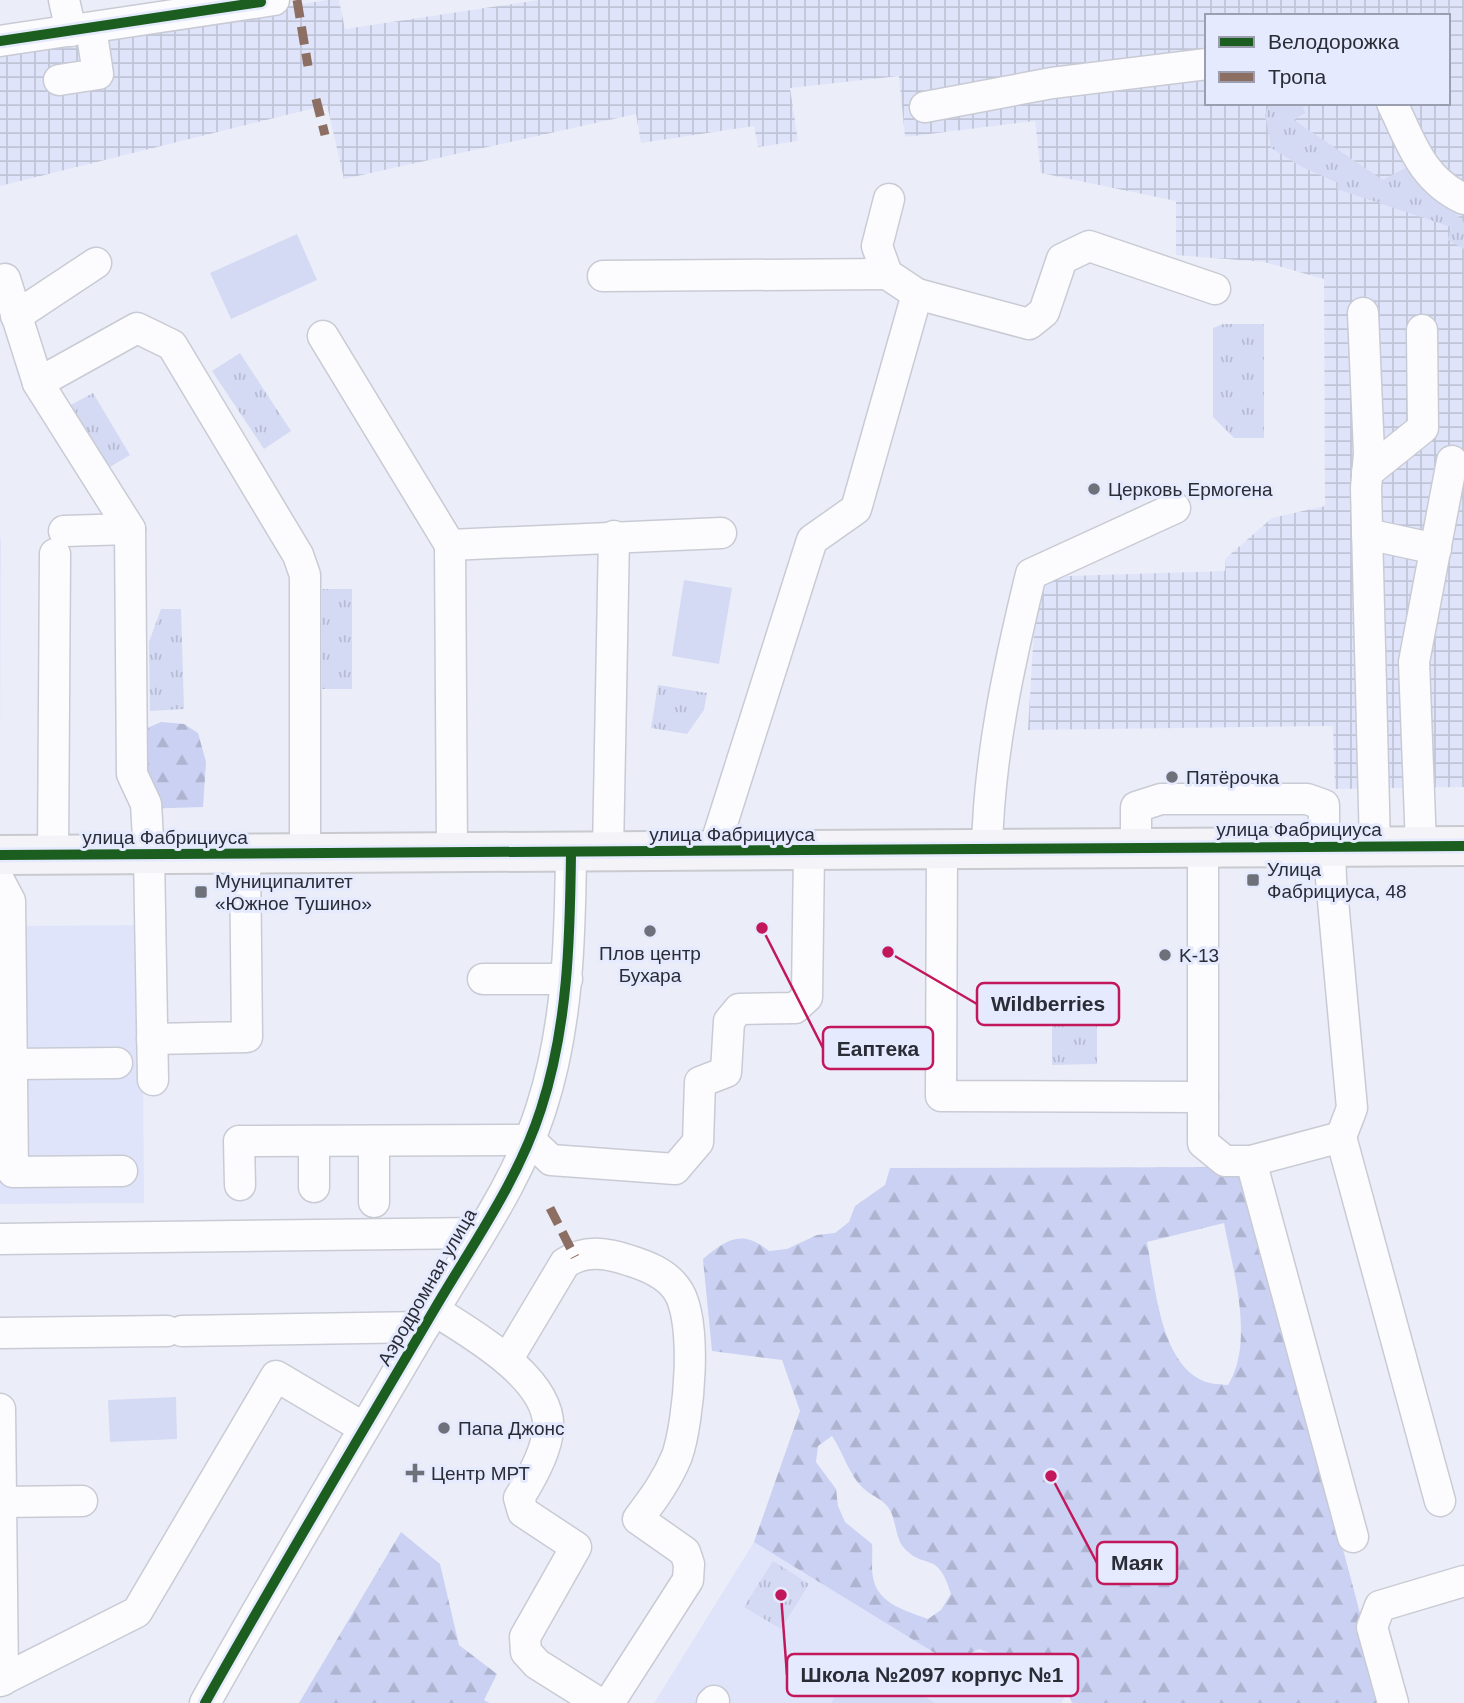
<svg xmlns="http://www.w3.org/2000/svg" width="1464" height="1703" font-family="Helvetica,sans-serif">
<style>
.built{fill:#dfe4fa}
.industrial{fill:url(#industrial-grid);fill-rule:evenodd}
.grass{fill:url(#grass-tufts)}
.forest{fill:url(#forest-firs);fill-rule:evenodd}
.garden{fill:#d4daf4}
.lines{fill:none;stroke-linecap:round;stroke-linejoin:round}
.minor-casing{stroke:#c9cbd4;stroke-width:33}
.major-casing{stroke:#c9cad0;stroke-width:42}
.minor{stroke:#fcfcfe;stroke-width:30}
.major{stroke:#f3f3f8;stroke-width:38}
.quiet{stroke:#8d6e63;stroke-width:9;stroke-dasharray:18 9;stroke-linecap:butt}
.cycleway-casing{stroke:#e5eafe;stroke-width:15}
.cycleway{stroke:#1b5e20;stroke-width:10}
.poi-dot{fill:#6e707a;stroke:#e5eafe;stroke-width:2.5}
.labels{text-anchor:middle;dominant-baseline:central;stroke-width:6;stroke-linejoin:round;paint-order:stroke}
.poi-label{font-size:19px;fill:#2a2c36;stroke:#e5eafe;text-anchor:start}
.street-label{font-size:19px;fill:#2a2c36;stroke:#e5eafe}
.leader{fill:none;stroke:#c2185b;stroke-width:2.5}
.callout-dot{fill:#c2185b;stroke:#e5eafe;stroke-width:2.5}
.callout{fill:#e5eafe;stroke:#c2185b;stroke-width:2.5}
.callout-label{font-size:21px;text-anchor:middle;font-weight:bold;fill:#2a2c36}
</style>
<defs>
<pattern id="industrial-grid" width="8" height="8" patternUnits="userSpaceOnUse" patternTransform="scale(1.75)"><rect width="8" height="8" fill="#dfe4fa"/><path d="M0 4h8M4 0v8" fill="none" stroke="#c0c4d7"/></pattern>
<pattern id="grass-tufts" width="24" height="20" patternUnits="userSpaceOnUse" patternTransform="scale(1.75)"><rect width="24" height="20" fill="#d4daf4"/><path d="M3 7l-1-3M5 7V3M7 7l1-3M15 17l-1-3M17 17v-4M19 17l1-3" fill="none" stroke="#b6bbd2"/></pattern>
<pattern id="forest-firs" width="22" height="20" patternUnits="userSpaceOnUse" patternTransform="scale(1.75)"><rect width="22" height="20" fill="#cad1f2"/><path d="M5 1l3.5 6h-7zM16 11l3.5 6h-7z" fill="#aeb4d0"/></pattern>
</defs>
<rect width="100%" height="100%" fill="#ebeef8"/>
<!-- built -->
<g class="built">
<path d="M 0,536 L 1,539 L 0,750 Z"/>
<path d="M 142,925 L 144,1203 L 0,1204 L 0,1002 L 23,926 Z"/>
<path d="M 754,1542 L 951,1663 L 979,1649 L 1062,1680 L 1067,1694 L 1061,1703 L 654,1703 Z"/>
</g>
<!-- industrial -->
<path class="industrial" d="M 328,0 L 339,0 L 345,29 L 539,0 L 1464,0 L 1464,787 L 1335,789 L 1333,726 L 1028,730 L 1037,577 L 1225,571 L 1226,558 L 1272,518 L 1325,506 L 1324,279 L 1264,262 L 1176,255 L 1176,201 L 1041,173 L 1035,121 L 905,137 L 899,76 L 790,88 L 798,141 L 758,147 L 754,126 L 641,143 L 636,114 L 344,179 L 327,105 L 0,186 L 0,50 ZM 1207,16 L 1448,16 L 1448,103 L 1207,103 Z"/>
<!-- grass -->
<g class="grass">
<path d="M 1270,103 L 1302,103 L 1305,113 L 1294,120 L 1383,180 L 1405,168 L 1423,176 L 1464,223 L 1464,249 L 1448,240 L 1451,227 L 1337,189 L 1338,183 L 1302,167 L 1271,148 L 1265,114 Z"/>
<path d="M 1223,324 L 1264,324 L 1264,438 L 1234,438 L 1213,417 L 1213,328 Z"/>
<path d="M 240,353 L 291,431 L 264,449 L 212,371 Z"/>
<path d="M 93,393 L 130,455 L 105,470 L 67,407 Z"/>
<rect x="322" y="589" width="30" height="100"/>
<path d="M 161,609 L 181,609 L 184,709 L 150,711 L 149,642 Z"/>
<path d="M 658,685 L 707,693 L 704,710 L 687,734 L 651,728 Z"/>
<path d="M 1052,1008 L 1097,1009 L 1097,1064 L 1052,1065 Z"/>
<path d="M 773,1561 L 809,1584 L 781,1629 L 744,1607 Z"/>
</g>
<!-- forest -->
<g class="forest">
<path d="M 161,722 L 184,724 L 198,733 L 206,762 L 203,807 L 139,809 L 145,729 Z"/>
<path d="M 1241,1167 L 1384,1703 L 1072,1703 L 1062,1680 L 979,1649 L 951,1663 L 754,1542 L 800,1411 L 782,1360 L 712,1351 L 703,1259 C 727,1239 742,1229 769,1251 L 787,1249 L 817,1235 L 835,1233 L 849,1222 L 855,1206 L 885,1185 L 890,1168 ZM 1224,1223 C 1233,1271 1255,1341 1228,1385 C 1219,1384 1208,1384 1201,1380 C 1159,1359 1155,1283 1147,1242 ZM 832,1436 C 843,1452 849,1475 863,1488 C 872,1497 885,1499 891,1512 C 896,1523 896,1539 904,1548 C 925,1571 938,1549 951,1594 L 941,1610 L 928,1619 C 907,1611 877,1604 873,1577 C 871,1567 873,1555 872,1544 L 845,1522 L 838,1506 L 836,1489 L 816,1462 L 818,1446 Z"/>
<path d="M 401,1532 L 440,1564 L 459,1645 L 497,1674 L 484,1700 L 489,1703 L 299,1703 Z"/>
</g>
<!-- garden -->
<g class="garden">
<path d="M 297,234 L 317,280 L 231,319 L 210,273 Z"/>
<path d="M 684,580 L 732,588 L 719,664 L 672,656 Z"/>
<path d="M 176,1397 L 177,1439 L 110,1442 L 108,1400 Z"/>
<path d="M 862,1661 L 873,1664 L 935,1703 L 831,1703 L 852,1667 Z"/>
</g>
<g class="lines">
<defs>
<g id="minor">
<path d="M 64,0 L 71,31"/>
<path d="M 0,41 L 274,0"/>
<path d="M 59,80 L 98,74 L 91,28"/>
<path d="M 1392,103 C 1411,142 1421,179 1464,199"/>
<path d="M 925,107 L 1052,83 L 1207,64"/>
<path d="M 603,276 L 887,274"/>
<path d="M 5,279 L 38,383 L 130,529 L 132,774 L 146,804 L 149,855 L 153,1080"/>
<path d="M 917,294 L 1029,324 L 1044,312 L 1062,259 L 1089,246 L 1215,289"/>
<path d="M 1363,313 L 1369,453 L 1366,488 L 1375,847"/>
<path d="M 16,316 L 96,263"/>
<path d="M 323,336 L 450,545 L 452,853"/>
<path d="M 38,383 L 137,328 L 172,345 L 298,555 L 305,575 L 305,854"/>
<path d="M 1367,473 L 1423,428 L 1422,330"/>
<path d="M 64,531 L 130,529"/>
<path d="M 1367,534 L 1436,549"/>
<path d="M 450,545 L 721,533"/>
<path d="M 1421,846 L 1414,662 L 1452,461"/>
<path d="M 1136,847 L 1136,807 L 1161,799 L 1307,799 L 1324,805 L 1324,847"/>
<path d="M 1330,847 L 1331,879 L 1352,1108 L 1341,1137"/>
<path d="M 987,849 C 989,755 1009,665 1031,574 L 1175,508"/>
<path d="M 942,850 L 941,1096 L 1203,1097 L 1203,1143 L 1225,1161 L 1251,1161 L 1341,1137 L 1440,1501"/>
<path d="M 608,852 L 614,536"/>
<path d="M 713,852 L 812,540 L 856,509 L 917,294 L 887,274 L 877,246 L 889,199"/>
<path d="M 53,855 L 55,554"/>
<path d="M 0,882 L 10,901 L 13,1172 L 122,1171"/>
<path d="M 483,979 L 567,979"/>
<path d="M 152,1039 L 247,1037 L 245,854"/>
<path d="M 12,1064 L 117,1063"/>
<path d="M 1203,1097 L 1203,846"/>
<path d="M 314,1141 L 314,1187"/>
<path d="M 1251,1161 L 1353,1537"/>
<path d="M 240,1185 L 239,1141 L 530,1140 L 551,1160 L 675,1169 L 698,1142 L 700,1082 L 726,1072 L 729,1021 L 739,1009 L 795,1008 L 807,997 L 809,851"/>
<path d="M 374,1202 L 374,1141"/>
<path d="M 0,1239 L 480,1233"/>
<path d="M 434,1310 C 470,1333 553,1379 548,1430 C 546,1453 531,1479 519,1498 L 523,1512 L 576,1547 L 525,1637 L 526,1652 L 537,1664 L 599,1703"/>
<path d="M 182,1331 L 424,1327"/>
<path d="M 0,1333 L 167,1331"/>
<path d="M 507,1360 L 565,1263 C 586,1249 608,1253 631,1261 C 647,1266 665,1273 676,1288 C 699,1317 689,1421 677,1456 C 667,1480 654,1498 638,1519 L 685,1552 L 689,1564 L 688,1580 L 609,1703"/>
<path d="M 0,1409 L 3,1680"/>
<path d="M 1,1502 L 82,1501"/>
<path d="M 0,1681 L 137,1612 L 276,1376 L 364,1428"/>
<path d="M 205,1703 C 279,1571 357,1441 434,1310 C 472,1245 518,1181 541,1109 C 568,1026 570,939 571,853"/>
<path d="M 712,1703 L 714,1701"/>
<path d="M 1393,1703 L 1372,1627 L 1380,1606 L 1464,1581"/>
</g>
<path id="major" d="M 0,855 L 1464,846"/>
</defs>
<!-- minor casing -->
<use href="#minor" class="minor-casing"/>
<!-- major casing -->
<use href="#major" class="major-casing"/>
<!-- minor -->
<use href="#minor" class="minor"/>
<!-- major -->
<use href="#major" class="major"/>
<!-- quiet -->
<g class="quiet">
<path d="M 297,0 L 308,66"/>
<path d="M 316,99 L 325,135"/>
<path d="M 550,1208 L 575,1257"/>
</g>
<defs>
<g id="cycleway">
<path d="M 0,41 L 261,2"/>
<path d="M 0,855 L 1464,846"/>
<path d="M 205,1703 C 279,1571 357,1441 434,1310 C 472,1245 518,1181 541,1109 C 568,1026 570,939 571,853"/>
</g>
</defs>
<!-- cycleway casing -->
<use href="#cycleway" class="cycleway-casing"/>
<!-- cycleway -->
<use href="#cycleway" class="cycleway"/>
</g>
<!-- markers -->
<g class="poi-dot">
<circle cx="1094" cy="489" r="7"/>
<circle cx="1172" cy="777" r="7"/>
<rect x="1246" y="873" width="14" height="14" rx="3.5"/>
<rect x="194" y="885" width="14" height="14" rx="3.5"/>
<circle cx="650" cy="931" r="7"/>
<circle cx="1165" cy="955" r="7"/>
<circle cx="444" cy="1428" r="7"/>
<path d="M411.5 1462.5h7v7h7v7h-7v7h-7v-7h-7v-7h7z"/>
</g>
<g class="labels">
<!-- poi labels -->
<g class="poi-label">
<text x="1108" y="489">Церковь Ермогена</text>
<text x="1186" y="777">Пятёрочка</text>
<text x="1267" y="869">Улица<tspan x="1267" dy="22">Фабрициуса, 48</tspan></text>
<text x="215" y="881">Муниципалитет<tspan x="215" dy="22">«Южное Тушино»</tspan></text>
<text x="650" y="953" text-anchor="middle">Плов центр<tspan x="650" dy="22">Бухара</tspan></text>
<text x="1179" y="955">K-13</text>
<text x="458" y="1428">Папа Джонс</text>
<text x="431" y="1473">Центр МРТ</text>
</g>
<!-- street labels -->
<g class="street-label">
<text x="1299" y="829">улица Фабрициуса</text>
<text x="732" y="834">улица Фабрициуса</text>
<text x="165" y="837">улица Фабрициуса</text>
<text transform="translate(427 1287) rotate(-60)">Аэродромная улица</text>
</g>
</g>
<!-- callouts -->
<path class="leader" d="M888 952L977 1004M762 928L823 1048M1051 1476L1097 1563M781 1595L787 1675"/>
<g class="callout-dot">
<circle cx="888" cy="952" r="7"/>
<circle cx="762" cy="928" r="7"/>
<circle cx="1051" cy="1476" r="7"/>
<circle cx="781" cy="1595" r="7"/>
</g>
<g class="callout">
<rect x="977" y="983" width="142" height="42" rx="7"/>
<rect x="823" y="1027" width="110" height="42" rx="7"/>
<rect x="1097" y="1542" width="80" height="42" rx="7"/>
<rect x="787" y="1654" width="291" height="42" rx="7"/>
</g>
<g class="callout-label">
<text x="1048" y="1011">Wildberries</text>
<text x="878" y="1056">Еаптека</text>
<text x="1137" y="1570">Маяк</text>
<text x="932" y="1682">Школа №2097 корпус №1</text>
</g>
<!-- legend -->
<rect x="1205" y="14" width="245" height="91" fill="#e5eafe" stroke="#9a9eae" stroke-width="2"/>
<rect x="1219" y="37" width="35" height="10" fill="#1b5e20" stroke="#9a9eae" stroke-width="2"/>
<text x="1268" y="49" font-size="21" fill="#2a2c36">Велодорожка</text>
<rect x="1219" y="72" width="35" height="10" fill="#8d6e63" stroke="#9a9eae" stroke-width="2"/>
<text x="1268" y="84" font-size="21" fill="#2a2c36">Тропа</text>
</svg>
